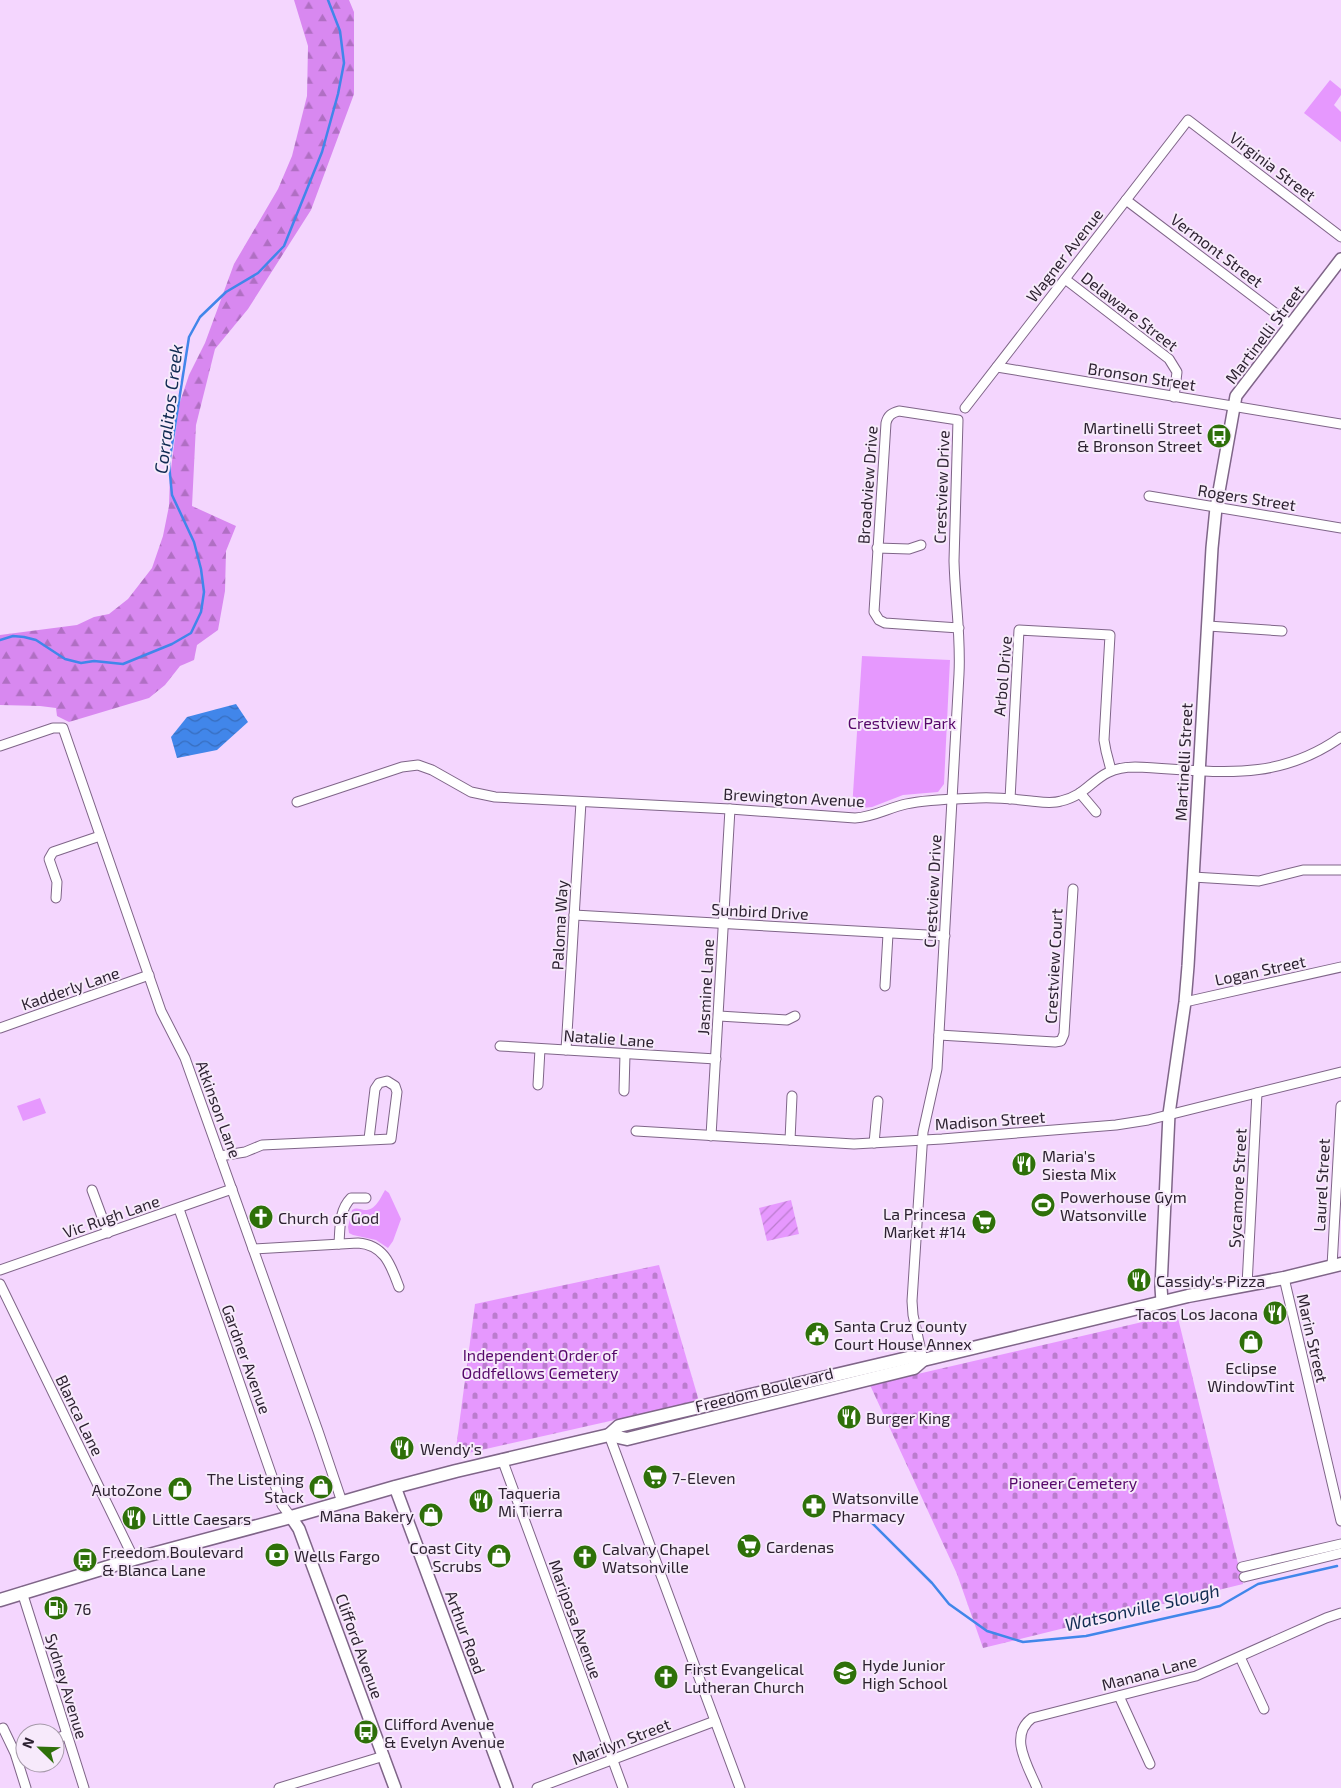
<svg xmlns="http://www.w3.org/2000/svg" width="1341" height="1788" font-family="'Exo 2',sans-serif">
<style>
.forest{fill:url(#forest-firs)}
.cemetery{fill:url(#cemetery-stones)}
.park{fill:#e698fe}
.garden{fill:url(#garden-furrows)}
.water{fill:url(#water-waves)}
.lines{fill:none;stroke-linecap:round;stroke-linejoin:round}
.stream{stroke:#4186ea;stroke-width:2.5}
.minor-casing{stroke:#7f6588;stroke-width:11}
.tertiary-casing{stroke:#7f6588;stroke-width:14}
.secondary-casing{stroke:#7f6588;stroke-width:15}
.minor{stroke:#fff;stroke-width:9}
.tertiary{stroke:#fff;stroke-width:11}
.secondary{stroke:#fff;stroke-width:12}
.labels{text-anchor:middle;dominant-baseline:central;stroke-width:4;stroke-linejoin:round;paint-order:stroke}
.street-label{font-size:16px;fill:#2d2231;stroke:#f7eafb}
.poi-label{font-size:16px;fill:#2d2231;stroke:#f7eafb;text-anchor:start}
.park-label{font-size:16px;fill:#56076a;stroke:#f7eafb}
.water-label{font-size:18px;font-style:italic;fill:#102b52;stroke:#f7eafb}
</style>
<defs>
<pattern id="forest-firs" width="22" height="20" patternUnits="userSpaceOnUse" patternTransform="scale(1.25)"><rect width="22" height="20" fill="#d888f0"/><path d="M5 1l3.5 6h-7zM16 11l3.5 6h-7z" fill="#b06fc3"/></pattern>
<pattern id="cemetery-stones" width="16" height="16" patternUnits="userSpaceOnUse" patternTransform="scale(1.25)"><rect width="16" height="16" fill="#e698fe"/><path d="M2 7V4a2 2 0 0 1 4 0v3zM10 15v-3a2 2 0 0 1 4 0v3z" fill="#bb7cce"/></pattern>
<pattern id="garden-furrows" width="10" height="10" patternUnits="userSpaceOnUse" patternTransform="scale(1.25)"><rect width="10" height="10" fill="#e698fe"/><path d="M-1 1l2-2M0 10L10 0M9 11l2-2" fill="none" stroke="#bb7cce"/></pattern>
<pattern id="water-waves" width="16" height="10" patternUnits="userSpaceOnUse" patternTransform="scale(1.25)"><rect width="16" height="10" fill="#4186ea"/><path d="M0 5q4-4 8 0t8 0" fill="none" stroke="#376dbe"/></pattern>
</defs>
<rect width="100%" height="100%" fill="#f4d6fe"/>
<!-- forest -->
<path class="forest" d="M 294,0 L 349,0 L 354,12 L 354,94 L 311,210 L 248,309 L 215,349 L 196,425 L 192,506 L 236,526 L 226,551 L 225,591 L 218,630 L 197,645 L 194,660 L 180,666 L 165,685 L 149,698 L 69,722 L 57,716 L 56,708 L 40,706 L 0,705 L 0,635 L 77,625 L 94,617 L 109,614 L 128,599 L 152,568 L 163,536 L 169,506 L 170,477 L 179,405 L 189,375 L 205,343 L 234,264 L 278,189 L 292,156 L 307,96 L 308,46 Z"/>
<!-- cemetery -->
<g class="cemetery">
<path d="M 659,1265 L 699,1401 L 455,1456 L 475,1304 Z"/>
<path d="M 1177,1314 L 1243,1584 L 983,1648 L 957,1574 L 870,1385 Z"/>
</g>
<!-- park -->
<g class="park">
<path d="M 1330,80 L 1341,89 L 1341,95 L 1334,105 L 1341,112 L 1341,142 L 1304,113 Z"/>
<path d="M 862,656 L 950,660 L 944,784 L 938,792 L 903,795 L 872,807 L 852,809 Z"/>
<path d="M 40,1098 L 46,1113 L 23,1121 L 17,1106 Z"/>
<path d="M 385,1190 L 389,1193 L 401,1219 L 393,1241 L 388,1248 L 376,1240 L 353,1235 L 349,1233 L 348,1227 L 352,1210 C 357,1207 359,1209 364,1210 C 375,1211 380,1199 385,1190 Z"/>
</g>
<!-- garden -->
<path class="garden" d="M 791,1200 L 799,1234 L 767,1241 L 759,1208 Z"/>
<!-- water -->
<path class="water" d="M 236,704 L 248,722 L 217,750 L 177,758 L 171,737 L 187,717 Z"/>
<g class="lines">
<!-- stream -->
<g class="stream">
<path d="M 0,640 L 13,636 L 24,637 L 36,640 L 65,659 L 81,663 L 94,661 L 123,664 L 172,644 L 191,633 L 201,612 L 204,592 L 201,569 L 194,542 L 172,495 L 169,464 L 189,337 L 200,317 L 226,292 L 258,273 L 284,246 L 322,152 L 338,94 L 344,63 L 340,31 L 328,0"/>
<path d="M 871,1522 L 932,1583 L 949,1604 L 987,1631 L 1023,1642 L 1086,1636 L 1220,1606 L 1258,1584 L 1337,1566"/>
</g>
<defs>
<g id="minor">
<path d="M 1126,200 L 1291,325"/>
<path d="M 1065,279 L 1169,359 L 1177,372 L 1174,397"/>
<path d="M 997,367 L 1341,424"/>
<path d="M 965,408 L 1188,120 L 1341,237"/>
<path d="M 1149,496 L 1341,528"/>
<path d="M 877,548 L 909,549 L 921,545"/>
<path d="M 1208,626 L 1282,631"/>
<path d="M 0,746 L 53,728 L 63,728 L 161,1011 L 185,1058 L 318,1431 L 342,1502"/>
<path d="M 1080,793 L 1096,812"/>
<path d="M 1010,799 L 1019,630 L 1110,635 L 1104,740 L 1106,751 L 1111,770"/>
<path d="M 297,802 L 402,767 L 418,765 L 432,770 L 471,792 L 495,797 L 730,809 L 855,818 C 874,817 888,808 906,804 C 929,799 955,799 978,798 C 996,797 1014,799 1031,801 C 1041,802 1052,804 1061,801 C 1093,794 1094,767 1135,767 C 1212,770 1273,785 1341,737"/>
<path d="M 1193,877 L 1259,881 L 1303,870 L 1341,870"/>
<path d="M 56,898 L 57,882 L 49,859 L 53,852 L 100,836"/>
<path d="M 574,915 L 945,936"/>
<path d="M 885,986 L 888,934"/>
<path d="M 1185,1002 L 1341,967"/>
<path d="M 719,1016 L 787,1020 L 795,1016"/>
<path d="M 0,1028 L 149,975"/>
<path d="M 939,1035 L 1055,1042 L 1061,1041 L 1064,1034 L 1073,889"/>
<path d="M 500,1046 L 716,1059"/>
<path d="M 566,1050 L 581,802"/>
<path d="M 538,1085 L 540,1049"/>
<path d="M 624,1091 L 625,1054"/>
<path d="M 636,1131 L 854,1144 L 942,1139 L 1116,1125 L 1148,1120 L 1341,1072"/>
<path d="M 711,1136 L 730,809"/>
<path d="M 790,1140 L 792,1096"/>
<path d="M 874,1143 L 878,1101"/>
<path d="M 220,1156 L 245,1152 L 262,1145 L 391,1139 L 397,1092 L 395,1086 L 387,1081 L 379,1083 L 375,1089 L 369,1139"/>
<path d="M 92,1190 L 108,1233"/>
<path d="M 179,1209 L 282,1505 L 291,1517"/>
<path d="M 339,1244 C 340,1228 339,1210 351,1198 L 366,1198"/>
<path d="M 253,1249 L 358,1243 C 385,1245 391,1266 399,1287"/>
<path d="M 1332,1266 L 1341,1106"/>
<path d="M 0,1270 L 232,1189"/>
<path d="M 1284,1278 L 1341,1521"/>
<path d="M 0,1284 L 134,1559"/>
<path d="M 1247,1285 L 1257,1093"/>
<path d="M 923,1360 L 913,1315 L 912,1301 L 923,1132 L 937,1069 L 959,674 C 961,636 955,599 954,561 L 958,420 L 899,411 C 892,413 888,415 886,423 L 874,612 L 879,620 L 885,623 L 959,628"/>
<path d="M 609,1435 L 740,1788"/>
<path d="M 502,1459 L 623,1788"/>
<path d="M 1242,1567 L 1341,1544"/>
<path d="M 1244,1577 L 1341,1553"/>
<path d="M 22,1592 L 84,1788"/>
<path d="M 1240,1657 L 1264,1709"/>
<path d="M 1119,1696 L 1150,1764"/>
<path d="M 3,1728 L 15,1753 L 26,1788"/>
<path d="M 55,1739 L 66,1735"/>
<path d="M 279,1788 L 384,1756"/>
<path d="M 537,1788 L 715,1721"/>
<path d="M 1037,1788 C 1028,1766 1008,1736 1032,1718 L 1196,1676 L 1326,1618 L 1341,1613"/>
</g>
<g id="tertiary">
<path d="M 1162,1302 L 1161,1287 L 1169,1114 L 1185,1002 L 1188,966 L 1212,548 L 1216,508 L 1236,396 L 1341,259"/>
<path d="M 395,1487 L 507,1788"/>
<path d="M 291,1517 L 299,1529 L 395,1788"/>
</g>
<g id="secondary">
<path d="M 609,1435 L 619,1426 L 912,1357 L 923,1360 L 1188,1296 L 1284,1278 L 1341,1264"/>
<path d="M 0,1600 L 134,1559 L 291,1517 L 395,1487 L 456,1471 L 609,1435 L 627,1439 L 914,1368 L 923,1360"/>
</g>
</defs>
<!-- minor casing -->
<use href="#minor" class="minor-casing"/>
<!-- tertiary casing -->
<use href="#tertiary" class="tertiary-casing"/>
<!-- secondary casing -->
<use href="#secondary" class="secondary-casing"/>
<!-- minor -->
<use href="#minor" class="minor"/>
<!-- tertiary -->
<use href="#tertiary" class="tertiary"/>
<!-- secondary -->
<use href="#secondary" class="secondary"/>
</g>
<!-- icons -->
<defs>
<symbol id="bus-disc" viewBox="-11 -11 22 22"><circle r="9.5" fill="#2e7009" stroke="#f7eafb"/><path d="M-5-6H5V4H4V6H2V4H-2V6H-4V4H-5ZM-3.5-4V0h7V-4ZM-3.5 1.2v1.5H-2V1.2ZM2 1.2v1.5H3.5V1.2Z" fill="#fff"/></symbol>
<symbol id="restaurant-disc" viewBox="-11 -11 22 22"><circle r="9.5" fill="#2e7009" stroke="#f7eafb"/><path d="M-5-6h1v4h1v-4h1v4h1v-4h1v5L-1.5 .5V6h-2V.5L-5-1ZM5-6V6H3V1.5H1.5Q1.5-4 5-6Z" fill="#fff"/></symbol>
<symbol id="stadium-disc" viewBox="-11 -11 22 22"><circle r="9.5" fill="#2e7009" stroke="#f7eafb"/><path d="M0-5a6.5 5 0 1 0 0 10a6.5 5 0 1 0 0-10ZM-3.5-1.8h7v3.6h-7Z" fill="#fff"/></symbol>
<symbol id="church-disc" viewBox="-11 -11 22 22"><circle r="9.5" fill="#2e7009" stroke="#f7eafb"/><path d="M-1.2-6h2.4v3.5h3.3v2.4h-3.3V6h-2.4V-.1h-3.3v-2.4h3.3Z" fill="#fff"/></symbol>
<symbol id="supermarket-disc" viewBox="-11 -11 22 22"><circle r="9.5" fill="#2e7009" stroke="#f7eafb"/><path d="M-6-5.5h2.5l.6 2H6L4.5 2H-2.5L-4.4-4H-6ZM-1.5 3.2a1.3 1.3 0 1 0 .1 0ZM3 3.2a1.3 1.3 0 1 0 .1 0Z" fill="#fff"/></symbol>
<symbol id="civic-disc" viewBox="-11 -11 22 22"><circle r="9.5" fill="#2e7009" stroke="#f7eafb"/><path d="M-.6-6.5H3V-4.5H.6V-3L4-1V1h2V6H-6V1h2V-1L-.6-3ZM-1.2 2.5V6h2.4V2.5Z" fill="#fff"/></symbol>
<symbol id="shop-disc" viewBox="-11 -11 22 22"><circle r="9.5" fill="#2e7009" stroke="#f7eafb"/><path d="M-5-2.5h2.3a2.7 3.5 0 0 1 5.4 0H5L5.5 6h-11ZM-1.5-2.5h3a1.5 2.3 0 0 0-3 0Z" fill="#fff"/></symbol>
<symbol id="pharmacy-disc" viewBox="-11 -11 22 22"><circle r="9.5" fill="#2e7009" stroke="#f7eafb"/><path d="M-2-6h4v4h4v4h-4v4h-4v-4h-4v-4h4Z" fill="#fff"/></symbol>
<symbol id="bank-disc" viewBox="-11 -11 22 22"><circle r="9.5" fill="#2e7009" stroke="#f7eafb"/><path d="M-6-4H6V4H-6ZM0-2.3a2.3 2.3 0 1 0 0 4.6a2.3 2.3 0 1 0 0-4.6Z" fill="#fff"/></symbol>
<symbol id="fuel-disc" viewBox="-11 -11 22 22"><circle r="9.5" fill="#2e7009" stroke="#f7eafb"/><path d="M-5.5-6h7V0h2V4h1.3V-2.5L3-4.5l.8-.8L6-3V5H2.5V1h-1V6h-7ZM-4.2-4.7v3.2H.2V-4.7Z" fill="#fff"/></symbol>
<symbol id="school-disc" viewBox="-11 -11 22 22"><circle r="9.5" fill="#2e7009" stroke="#f7eafb"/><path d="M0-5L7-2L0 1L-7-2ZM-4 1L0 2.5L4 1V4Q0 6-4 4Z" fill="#fff"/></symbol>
</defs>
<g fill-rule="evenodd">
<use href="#bus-disc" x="1205" y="422" width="28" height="28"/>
<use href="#restaurant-disc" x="1010" y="1150" width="28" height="28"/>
<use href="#stadium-disc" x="1029" y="1191" width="28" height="28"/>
<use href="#church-disc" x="247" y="1203" width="28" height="28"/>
<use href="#supermarket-disc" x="970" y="1208" width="28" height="28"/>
<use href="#restaurant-disc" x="1125" y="1266" width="28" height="28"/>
<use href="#restaurant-disc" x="1261" y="1299" width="28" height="28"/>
<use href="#civic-disc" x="803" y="1320" width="28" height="28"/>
<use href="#shop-disc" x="1237" y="1328" width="28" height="28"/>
<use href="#restaurant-disc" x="835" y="1403" width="28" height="28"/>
<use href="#restaurant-disc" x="388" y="1434" width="28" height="28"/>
<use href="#supermarket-disc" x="641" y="1463" width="28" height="28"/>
<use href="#shop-disc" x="307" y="1473" width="28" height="28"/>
<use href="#shop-disc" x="166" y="1475" width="28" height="28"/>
<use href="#restaurant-disc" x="467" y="1487" width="28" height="28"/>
<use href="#pharmacy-disc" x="800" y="1492" width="28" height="28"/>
<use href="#shop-disc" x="417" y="1501" width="28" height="28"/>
<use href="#restaurant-disc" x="120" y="1504" width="28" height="28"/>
<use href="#supermarket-disc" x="735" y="1532" width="28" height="28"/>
<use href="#bank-disc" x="263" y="1541" width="28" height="28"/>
<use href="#shop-disc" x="485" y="1542" width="28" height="28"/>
<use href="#church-disc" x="571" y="1543" width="28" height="28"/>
<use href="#bus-disc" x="71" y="1546" width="28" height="28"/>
<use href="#fuel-disc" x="42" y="1594" width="28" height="28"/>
<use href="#school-disc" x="831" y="1659" width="28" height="28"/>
<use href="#church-disc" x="652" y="1663" width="28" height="28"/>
<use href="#bus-disc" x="352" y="1718" width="28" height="28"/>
</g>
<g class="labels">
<!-- street labels -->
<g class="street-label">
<text transform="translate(1273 166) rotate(37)">Virginia Street</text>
<text transform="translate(1217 250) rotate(37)">Vermont Street</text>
<text transform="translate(1064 255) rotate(-52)">Wagner Avenue</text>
<text transform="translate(1130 311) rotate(38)">Delaware Street</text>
<text transform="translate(1264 334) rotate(-53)">Martinelli Street</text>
<text transform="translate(1142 376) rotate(9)">Bronson Street</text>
<text transform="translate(867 485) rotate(-86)">Broadview Drive</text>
<text transform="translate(941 487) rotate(-88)">Crestview Drive</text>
<text transform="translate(1247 497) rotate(9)">Rogers Street</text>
<text transform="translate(1002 676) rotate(-85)">Arbol Drive</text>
<text transform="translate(1183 762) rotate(-87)">Martinelli Street</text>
<text transform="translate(794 797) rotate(3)">Brewington Avenue</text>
<text transform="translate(932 891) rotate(-87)">Crestview Drive</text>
<text transform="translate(760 911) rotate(3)">Sunbird Drive</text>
<text transform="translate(559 925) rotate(-87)">Paloma Way</text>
<text transform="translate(1053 966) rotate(-87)">Crestview Court</text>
<text transform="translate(1260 970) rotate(-12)">Logan Street</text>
<text transform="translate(705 987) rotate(-87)">Jasmine Lane</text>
<text transform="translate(70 988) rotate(-19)">Kadderly Lane</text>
<text transform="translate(609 1038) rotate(4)">Natalie Lane</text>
<text transform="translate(219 1109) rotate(70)">Atkinson Lane</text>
<text transform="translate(990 1120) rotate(-4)">Madison Street</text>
<text transform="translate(1321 1185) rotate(-87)">Laurel Street</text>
<text transform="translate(1237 1188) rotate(-87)">Sycamore Street</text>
<text transform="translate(111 1216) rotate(-19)">Vic Rugh Lane</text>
<text transform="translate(1313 1338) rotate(77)">Marin Street</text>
<text transform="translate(247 1359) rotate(70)">Gardner Avenue</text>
<text transform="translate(764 1389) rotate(-14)">Freedom Boulevard</text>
<text transform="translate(80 1415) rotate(64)">Blanca Lane</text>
<text transform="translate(576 1619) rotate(70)">Mariposa Avenue</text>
<text transform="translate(466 1632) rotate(70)">Arthur Road</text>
<text transform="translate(360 1646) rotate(70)">Clifford Avenue</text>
<text transform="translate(1149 1672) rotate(-15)">Manana Lane</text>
<text transform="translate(67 1686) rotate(73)">Sydney Avenue</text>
<text transform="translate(621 1741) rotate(-21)">Marilyn Street</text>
</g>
<!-- poi labels -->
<g class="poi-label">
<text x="1202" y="427" text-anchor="end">Martinelli Street<tspan x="1202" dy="18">&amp; Bronson Street</tspan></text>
<text x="1042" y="1155">Maria's<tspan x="1042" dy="18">Siesta Mix</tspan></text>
<text x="1060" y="1196">Powerhouse Gym<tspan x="1060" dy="18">Watsonville</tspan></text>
<text x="966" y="1213" text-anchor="end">La Princesa<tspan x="966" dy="18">Market #14</tspan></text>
<text x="278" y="1217">Church of God</text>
<text x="1156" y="1280">Cassidy's Pizza</text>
<text x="1258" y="1313" text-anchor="end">Tacos Los Jacona</text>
<text x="834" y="1325">Santa Cruz County<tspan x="834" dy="18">Court House Annex</tspan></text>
<text x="1251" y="1367" text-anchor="middle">Eclipse<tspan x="1251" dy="18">WindowTint</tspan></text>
<text x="866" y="1417">Burger King</text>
<text x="420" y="1448">Wendy's</text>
<text x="672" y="1477">7-Eleven</text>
<text x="304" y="1478" text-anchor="end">The Listening<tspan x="304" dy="18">Stack</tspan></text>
<text x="162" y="1489" text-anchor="end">AutoZone</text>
<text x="498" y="1492">Taqueria<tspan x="498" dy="18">Mi Tierra</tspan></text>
<text x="832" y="1497">Watsonville<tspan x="832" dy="18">Pharmacy</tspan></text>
<text x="414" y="1515" text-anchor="end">Mana Bakery</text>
<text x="152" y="1518">Little Caesars</text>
<text x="766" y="1546">Cardenas</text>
<text x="482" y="1547" text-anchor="end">Coast City<tspan x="482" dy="18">Scrubs</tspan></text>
<text x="602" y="1548">Calvary Chapel<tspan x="602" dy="18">Watsonville</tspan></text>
<text x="102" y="1551">Freedom Boulevard<tspan x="102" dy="18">&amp; Blanca Lane</tspan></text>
<text x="294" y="1555">Wells Fargo</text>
<text x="74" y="1608">76</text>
<text x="862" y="1664">Hyde Junior<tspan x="862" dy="18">High School</tspan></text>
<text x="684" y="1668">First Evangelical<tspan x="684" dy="18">Lutheran Church</tspan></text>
<text x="384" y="1723">Clifford Avenue<tspan x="384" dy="18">&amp; Evelyn Avenue</tspan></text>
</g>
<!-- park labels -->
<g class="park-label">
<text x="902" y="722">Crestview Park</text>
<text x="540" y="1354">Independent Order of<tspan x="540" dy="18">Oddfellows Cemetery</tspan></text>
<text x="1073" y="1482">Pioneer Cemetery</text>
</g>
<!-- water labels -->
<g class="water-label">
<text transform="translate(168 409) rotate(-83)">Corralitos Creek</text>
<text transform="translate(1142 1607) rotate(-13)">Watsonville Slough</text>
</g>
</g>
<!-- north arrow -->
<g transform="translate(40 1748) rotate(293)"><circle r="24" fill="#f7eafb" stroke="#a69aaa"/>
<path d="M0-4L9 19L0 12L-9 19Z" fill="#2e7009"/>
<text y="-8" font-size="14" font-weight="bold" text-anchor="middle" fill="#2d2231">N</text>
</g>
</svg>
